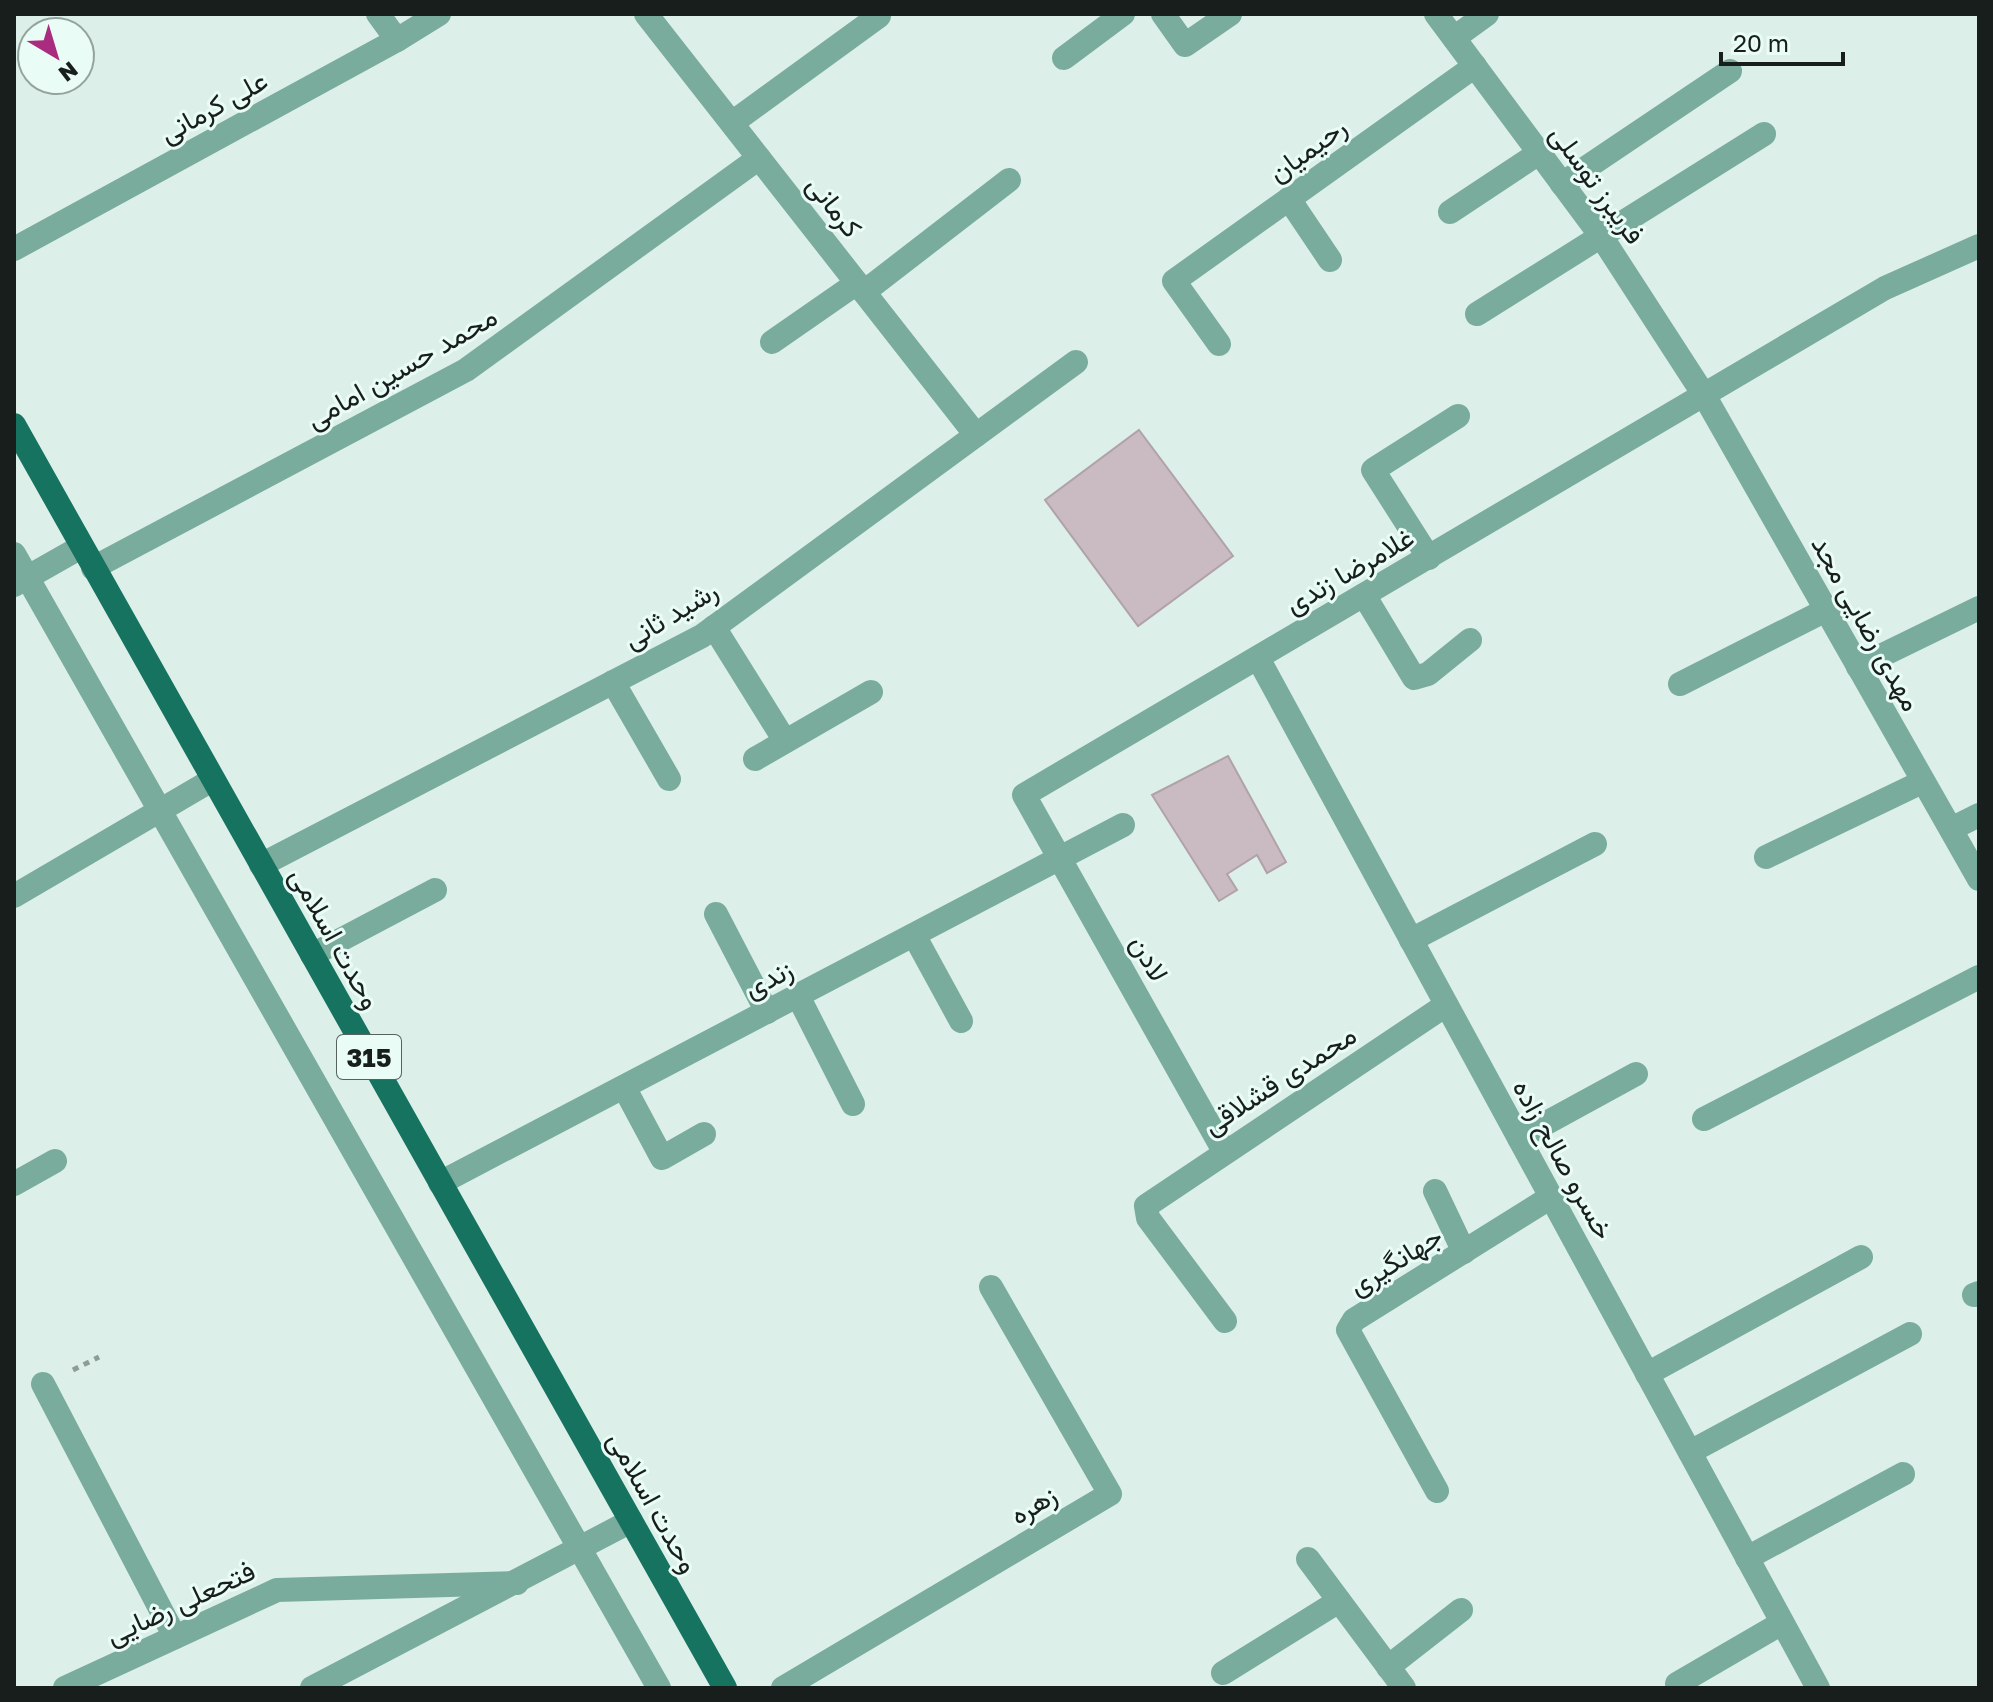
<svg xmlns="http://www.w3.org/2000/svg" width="1993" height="1702" font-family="'Golos Text',Vazirmatn,sans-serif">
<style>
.building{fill:#cabac2;stroke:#b1a2aa;stroke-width:2}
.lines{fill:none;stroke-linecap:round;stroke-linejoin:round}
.path{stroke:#8e9b97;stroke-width:5;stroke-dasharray:6 6;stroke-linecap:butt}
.lane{stroke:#79ac9d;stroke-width:24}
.street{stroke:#79ac9d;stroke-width:24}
.primary{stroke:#167360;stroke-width:24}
.labels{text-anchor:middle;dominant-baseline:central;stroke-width:6;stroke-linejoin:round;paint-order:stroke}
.shield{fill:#e9fcf6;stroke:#57615d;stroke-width:2}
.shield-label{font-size:26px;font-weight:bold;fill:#181e1c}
.street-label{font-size:28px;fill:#181e1c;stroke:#e9fcf6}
</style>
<rect width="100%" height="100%" fill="#dcefe9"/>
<!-- building -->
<g class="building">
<path d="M 1139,430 L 1233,556 L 1138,626 L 1045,500 Z"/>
<path d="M 1228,756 L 1286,862 L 1267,873 L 1257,855 L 1227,874 L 1237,890 L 1219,901 L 1152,795 Z"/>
</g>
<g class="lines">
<!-- path -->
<path class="path" d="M 73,1370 L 99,1357"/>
<!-- lane -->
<g class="lane">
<path d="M 1064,58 L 1123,14"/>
<path d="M 732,123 L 879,16"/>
<path d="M 1562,184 L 1730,71"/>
<path d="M 1289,199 L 1330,260"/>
<path d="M 1450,212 L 1539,153"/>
<path d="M 864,292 L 1009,180"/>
<path d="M 1477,314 L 1764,134"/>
<path d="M 772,342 L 857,283"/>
<path d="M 14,554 L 659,1688"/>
<path d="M 1429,558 L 1373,470 L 1458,416"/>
<path d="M 1364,595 L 1414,678 L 1428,674 L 1470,640"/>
<path d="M 714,627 L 785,741"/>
<path d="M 613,682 L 669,779"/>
<path d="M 1680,684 L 1826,610"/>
<path d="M 755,759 L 871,692"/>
<path d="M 1951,829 L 1979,815"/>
<path d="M 1766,857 L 1922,782"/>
<path d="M 1060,858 L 1123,825"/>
<path d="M 716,914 L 767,1012"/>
<path d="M 914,935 L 961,1021"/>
<path d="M 1411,940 L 1595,844"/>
<path d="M 312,955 L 435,890"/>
<path d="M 798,996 L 853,1104"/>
<path d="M 624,1087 L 662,1158 L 704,1134"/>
<path d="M 1519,1138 L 1636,1074"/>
<path d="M 1435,1191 L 1464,1252"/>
<path d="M 1974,1295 L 1979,1293"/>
<path d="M 1647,1374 L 1861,1257"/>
<path d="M 1690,1452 L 1910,1334"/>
<path d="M 1747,1558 L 1903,1474"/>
<path d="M 1388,1667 L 1461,1610"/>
<path d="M 1223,1673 L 1339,1601"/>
<path d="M 1677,1684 L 1782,1623"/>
</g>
<!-- street -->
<g class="street">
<path d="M 378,14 L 397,40"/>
<path d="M 646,14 L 976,435"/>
<path d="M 1163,14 L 1185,45 L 1230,14"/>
<path d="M 1436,14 L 1601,236 L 1704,395 L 1979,879"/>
<path d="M 1454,38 L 1487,14"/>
<path d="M 14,249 L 397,40 L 439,14"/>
<path d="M 1219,344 L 1174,281 L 1475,66"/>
<path d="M 93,568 L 466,370 L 759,158"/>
<path d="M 14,585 L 81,547"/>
<path d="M 1258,658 L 1818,1688"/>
<path d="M 1858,667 L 1979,608"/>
<path d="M 261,865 L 702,636 L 1076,362"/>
<path d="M 14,896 L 212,780"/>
<path d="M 1704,1119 L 1979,977"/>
<path d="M 1224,1151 L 1024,795 L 1885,288 L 1979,246"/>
<path d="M 440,1183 L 1060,858"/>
<path d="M 14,1184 L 55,1161"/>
<path d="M 1225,1321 L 1148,1218 L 1146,1206 L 1446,1005"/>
<path d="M 43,1384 L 175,1637"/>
<path d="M 1437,1491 L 1348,1330 L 1354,1320 L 1551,1197"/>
<path d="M 1308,1559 L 1404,1688"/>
<path d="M 65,1688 L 277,1590 L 517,1583"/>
<path d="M 312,1688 L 631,1521"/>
<path d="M 783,1688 L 1110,1494 L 991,1287"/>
</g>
<!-- primary -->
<path class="primary" d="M 14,425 L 725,1688"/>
</g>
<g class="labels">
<!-- shield labels -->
<rect class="shield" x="337" y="1035" width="64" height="44" rx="6"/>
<g class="shield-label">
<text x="369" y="1057">315</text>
</g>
<!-- street labels -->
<g class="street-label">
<text transform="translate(213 106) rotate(-29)">علی کرمانی</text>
<text transform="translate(1307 149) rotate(-36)">رحیمیان</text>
<text transform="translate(1598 184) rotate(54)">فریبرز توسلی</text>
<text transform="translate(835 206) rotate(52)">کرمانی</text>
<text transform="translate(401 367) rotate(-30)">محمد حسین امامی</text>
<text transform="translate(1349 570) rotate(-30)">غلامرضا زندی</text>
<text transform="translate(670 614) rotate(-31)">رشید ثانی</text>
<text transform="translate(1867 623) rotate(61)">مهدی رضایی مجد</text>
<text transform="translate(336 938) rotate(61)">وحدت اسلامی</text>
<text transform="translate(1150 958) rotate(61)">لادن</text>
<text transform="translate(768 978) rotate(-27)">زندی</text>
<text transform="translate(1279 1079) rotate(-33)">محمدی قشلاقی</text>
<text transform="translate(1564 1159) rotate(61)">خسرو صالح زاده</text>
<text transform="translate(1395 1260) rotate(-32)">جهانگیری</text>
<text transform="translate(654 1502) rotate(61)">وحدت اسلامی</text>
<text transform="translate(1033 1504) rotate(-31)">زهره</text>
<text transform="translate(180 1602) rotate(-25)">فتحعلی رضایی</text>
</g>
</g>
<!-- border -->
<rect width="1993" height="1702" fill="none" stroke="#181e1c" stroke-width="32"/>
<!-- north arrow -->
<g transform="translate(56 56) rotate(142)"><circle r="38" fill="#e9fcf6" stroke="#95a39f" stroke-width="2"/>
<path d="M0-6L14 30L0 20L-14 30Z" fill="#a92c7e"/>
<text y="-12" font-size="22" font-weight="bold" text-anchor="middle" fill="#181e1c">N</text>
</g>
<!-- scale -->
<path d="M1721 52v12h122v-12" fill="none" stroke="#181e1c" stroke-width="4"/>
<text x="1733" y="52" font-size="24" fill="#181e1c" stroke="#e9fcf6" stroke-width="6" paint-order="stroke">20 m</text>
</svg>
